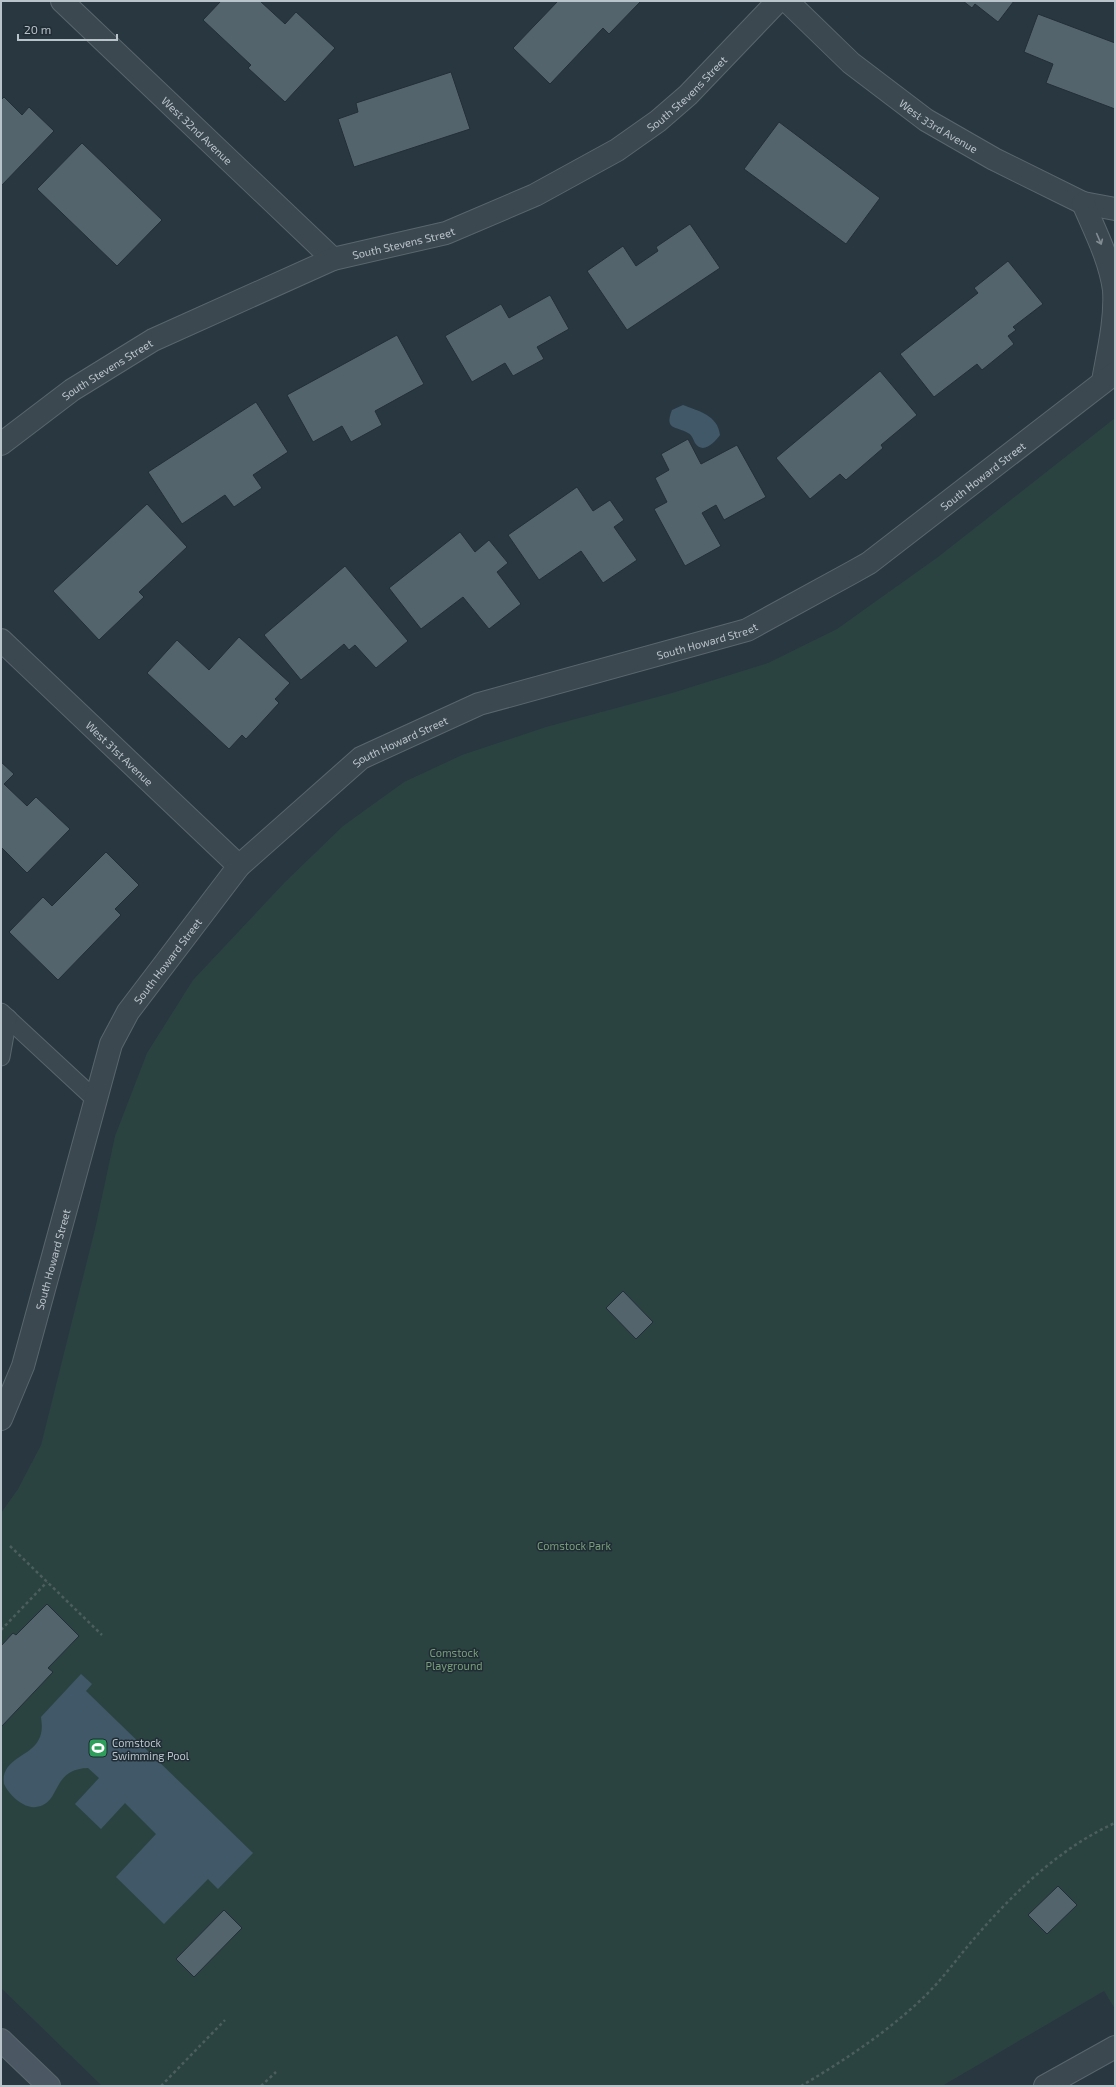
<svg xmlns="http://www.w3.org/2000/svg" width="1116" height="2087" font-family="'Exo 2',sans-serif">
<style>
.green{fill:#2b4340}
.water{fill:#405868}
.building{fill:#54646d;stroke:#232f37}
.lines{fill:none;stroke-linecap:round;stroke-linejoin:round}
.service-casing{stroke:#5a666d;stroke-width:19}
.minor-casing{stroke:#5a666d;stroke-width:24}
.secondary-casing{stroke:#5a666d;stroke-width:24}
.path{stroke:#4b5f5e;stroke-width:2.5;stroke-dasharray:3 3;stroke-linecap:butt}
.service{stroke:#3c4850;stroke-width:17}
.minor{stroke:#3c4850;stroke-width:22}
.secondary{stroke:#4b5863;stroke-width:22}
.oneway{stroke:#818c93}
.labels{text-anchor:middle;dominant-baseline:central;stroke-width:3;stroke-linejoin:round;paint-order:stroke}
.street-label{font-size:11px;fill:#b9c3ca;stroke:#212d35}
.park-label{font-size:11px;fill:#799e7b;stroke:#212d35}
.poi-label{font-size:11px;fill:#b9c3ca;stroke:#212d35;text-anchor:start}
</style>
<rect width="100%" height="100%" fill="#293740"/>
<!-- green -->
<path class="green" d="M 1115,418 L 1115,2009 L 1104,1991 L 942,2086 L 102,2086 L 1,1988 L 1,1513 L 18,1489 L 41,1445 L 95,1229 L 115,1136 L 147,1053 L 193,980 L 285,882 L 343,826 L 404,782 L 462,755 L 546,727 L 672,693 L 768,663 L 837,629 L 938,557 Z"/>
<!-- water -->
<g class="water">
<path d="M 683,405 C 698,411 718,415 720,435 C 715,442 703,455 695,443 C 693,439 692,435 688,433 C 676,426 664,430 672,410 Z"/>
<path d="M 81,1674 L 92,1684 L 86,1691 L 253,1853 L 218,1889 L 208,1879 L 164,1924 L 116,1877 L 156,1834 L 125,1803 L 101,1829 L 75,1804 L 99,1778 L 88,1768 C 54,1769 60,1797 43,1805 C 36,1808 30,1808 23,1804 C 15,1800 8,1792 4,1784 C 0,1760 30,1756 38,1741 C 43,1733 42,1725 41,1717 Z"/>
</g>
<!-- building -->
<g class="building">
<path d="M 221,1 L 260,1 L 285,24 L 296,12 L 335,48 L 285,102 L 248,68 L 251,65 L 203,20 Z"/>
<path d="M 558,1 L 641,1 L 609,34 L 603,28 L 550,84 L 513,48 Z"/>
<path d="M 963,1 L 1014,1 L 998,22 L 975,4 L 972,8 Z"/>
<path d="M 1038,14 L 1115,43 L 1115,109 L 1046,83 L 1053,64 L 1024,52 Z"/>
<path d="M 451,72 L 470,129 L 354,167 L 338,119 L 358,112 L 356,103 Z"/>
<path d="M 4,97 L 22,115 L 29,107 L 54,131 L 1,186 L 1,100 Z"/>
<path d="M 779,122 L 880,198 L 846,244 L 744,169 Z"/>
<path d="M 82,143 L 162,220 L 117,266 L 37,189 Z"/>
<path d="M 690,224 L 720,268 L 627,330 L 587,271 L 623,246 L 636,266 L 658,251 L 656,247 Z"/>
<path d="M 1008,261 L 1043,304 L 1013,327 L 1016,330 L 1008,336 L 1014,344 L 982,370 L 977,364 L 934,397 L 900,354 L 978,293 L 974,288 Z"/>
<path d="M 550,295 L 569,329 L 537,347 L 544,359 L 513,376 L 505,363 L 472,382 L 445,336 L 501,304 L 509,318 Z"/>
<path d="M 397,335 L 424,384 L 375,411 L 382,425 L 351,442 L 342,426 L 313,442 L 287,395 Z"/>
<path d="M 880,371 L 917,415 L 881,445 L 883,448 L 846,480 L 840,474 L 810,499 L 776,458 Z"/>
<path d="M 256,402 L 288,452 L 253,475 L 262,488 L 234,507 L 225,495 L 182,524 L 148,472 Z"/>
<path d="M 688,439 L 701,464 L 737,445 L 766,497 L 724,520 L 716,505 L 702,513 L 721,546 L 685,566 L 654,509 L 667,502 L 655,478 L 669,470 L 661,454 Z"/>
<path d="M 577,487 L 593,511 L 610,500 L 624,520 L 614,527 L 637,560 L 603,583 L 581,551 L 539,580 L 508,535 Z"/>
<path d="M 147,504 L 187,547 L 139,592 L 144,597 L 99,640 L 53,591 Z"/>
<path d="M 460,532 L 475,552 L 489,540 L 508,563 L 497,572 L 521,604 L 489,629 L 463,597 L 421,629 L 389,588 Z"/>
<path d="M 345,566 L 408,641 L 376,668 L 355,645 L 349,650 L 344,644 L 301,680 L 264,635 Z"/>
<path d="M 239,637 L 290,683 L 275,699 L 279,703 L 246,739 L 242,735 L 229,749 L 147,673 L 177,640 L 209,670 Z"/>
<path d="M 1,762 L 14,774 L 4,784 L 27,806 L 36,797 L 70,829 L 27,873 L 1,847 Z"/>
<path d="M 106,852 L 139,885 L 115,909 L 121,915 L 58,980 L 9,932 L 43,897 L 52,906 Z"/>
<path d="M 623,1291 L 653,1322 L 636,1339 L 606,1308 Z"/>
<path d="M 47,1604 L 79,1636 L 48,1668 L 53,1672 L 1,1727 L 1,1646 L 13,1633 L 16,1635 Z"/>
<path d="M 1058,1886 L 1077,1905 L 1047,1934 L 1028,1915 Z"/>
<path d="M 224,1910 L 242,1928 L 194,1977 L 176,1959 Z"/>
</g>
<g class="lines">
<defs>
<g id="service">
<path d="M 1,1012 L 97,1101"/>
<path d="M 1,1057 L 8,1018"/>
</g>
<g id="minor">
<path id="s1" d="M 62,1 L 333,259"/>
<path id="s2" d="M 787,1 L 851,63 L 926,120 L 994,159 L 1083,203 L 1115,209"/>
<path d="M 1083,203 C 1095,231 1110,260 1114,290 C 1116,320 1108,352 1103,381"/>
<path id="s3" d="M 1,444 L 72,390 L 153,340 L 333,259 L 446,233 L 535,195 L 617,150 L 658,121 L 688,95 L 778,1"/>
<path id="s4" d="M 1,640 L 239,866"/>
<path id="s5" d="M 1,1419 L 23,1366 L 111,1044 L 128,1012 L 239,866 L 361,758 L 479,704 L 747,630 L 853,572 L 869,563 L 1115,373"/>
<path d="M 1045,2086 L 1115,2047"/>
</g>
<path id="secondary" d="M 1,2040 L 49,2086"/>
</defs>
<!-- service casing -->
<use href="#service" class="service-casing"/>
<!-- minor casing -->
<use href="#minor" class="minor-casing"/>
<!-- secondary casing -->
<use href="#secondary" class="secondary-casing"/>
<!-- path -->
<g class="path">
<path d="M 10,1546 L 102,1635"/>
<path d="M 1,1630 L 47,1582"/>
<path d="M 161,2086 L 225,2020"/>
<path d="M 261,2086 L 276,2072"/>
<path d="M 801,2086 C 845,2060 889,2031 926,1995 C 941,1980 954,1963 967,1947 C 1008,1898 1057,1849 1115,1823"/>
</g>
<!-- service -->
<use href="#service" class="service"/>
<!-- minor -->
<use href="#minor" class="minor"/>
<!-- secondary -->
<use href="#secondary" class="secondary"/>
</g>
<!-- one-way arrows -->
<defs><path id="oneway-shaft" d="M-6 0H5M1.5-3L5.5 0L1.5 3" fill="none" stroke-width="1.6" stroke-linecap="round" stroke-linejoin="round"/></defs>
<use class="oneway" href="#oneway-shaft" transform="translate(1099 239) rotate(67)"/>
<!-- icons -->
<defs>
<symbol id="stadium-square" viewBox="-11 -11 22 22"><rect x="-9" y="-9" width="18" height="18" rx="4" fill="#2e9e5b" stroke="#212d35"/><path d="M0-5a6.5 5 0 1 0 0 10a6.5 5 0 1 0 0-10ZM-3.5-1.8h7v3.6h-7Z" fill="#fff"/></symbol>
</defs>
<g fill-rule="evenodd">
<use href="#stadium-square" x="87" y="1737" width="22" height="22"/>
</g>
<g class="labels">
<!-- street labels -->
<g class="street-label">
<text stroke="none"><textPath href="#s3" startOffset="778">South Stevens Street</textPath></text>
<text stroke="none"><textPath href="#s2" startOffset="197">West 33rd Avenue</textPath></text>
<text stroke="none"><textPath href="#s1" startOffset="187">West 32nd Avenue</textPath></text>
<text stroke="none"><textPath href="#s3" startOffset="454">South Stevens Street</textPath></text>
<text stroke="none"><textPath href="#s3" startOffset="130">South Stevens Street</textPath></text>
<text stroke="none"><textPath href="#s5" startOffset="1464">South Howard Street</textPath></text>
<text stroke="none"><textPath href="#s5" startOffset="1140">South Howard Street</textPath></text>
<text stroke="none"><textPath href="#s5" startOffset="816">South Howard Street</textPath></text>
<text stroke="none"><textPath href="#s4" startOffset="164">West 31st Avenue</textPath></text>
<text stroke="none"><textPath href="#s5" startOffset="492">South Howard Street</textPath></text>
<text stroke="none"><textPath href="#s5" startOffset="168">South Howard Street</textPath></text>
</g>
<!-- park labels -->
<g class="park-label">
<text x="574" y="1545">Comstock Park</text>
<text x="454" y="1652">Comstock<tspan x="454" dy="13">Playground</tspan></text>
</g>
<!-- poi labels -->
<g class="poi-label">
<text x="112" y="1742">Comstock<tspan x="112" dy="13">Swimming Pool</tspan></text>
</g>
</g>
<!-- border -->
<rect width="1116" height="2087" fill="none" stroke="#b9c3ca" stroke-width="4"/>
<!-- scale -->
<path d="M18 34v6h99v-6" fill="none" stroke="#b9c3ca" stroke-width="2"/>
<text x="24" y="34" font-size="12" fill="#b9c3ca" stroke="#212d35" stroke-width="3" paint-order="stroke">20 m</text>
</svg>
